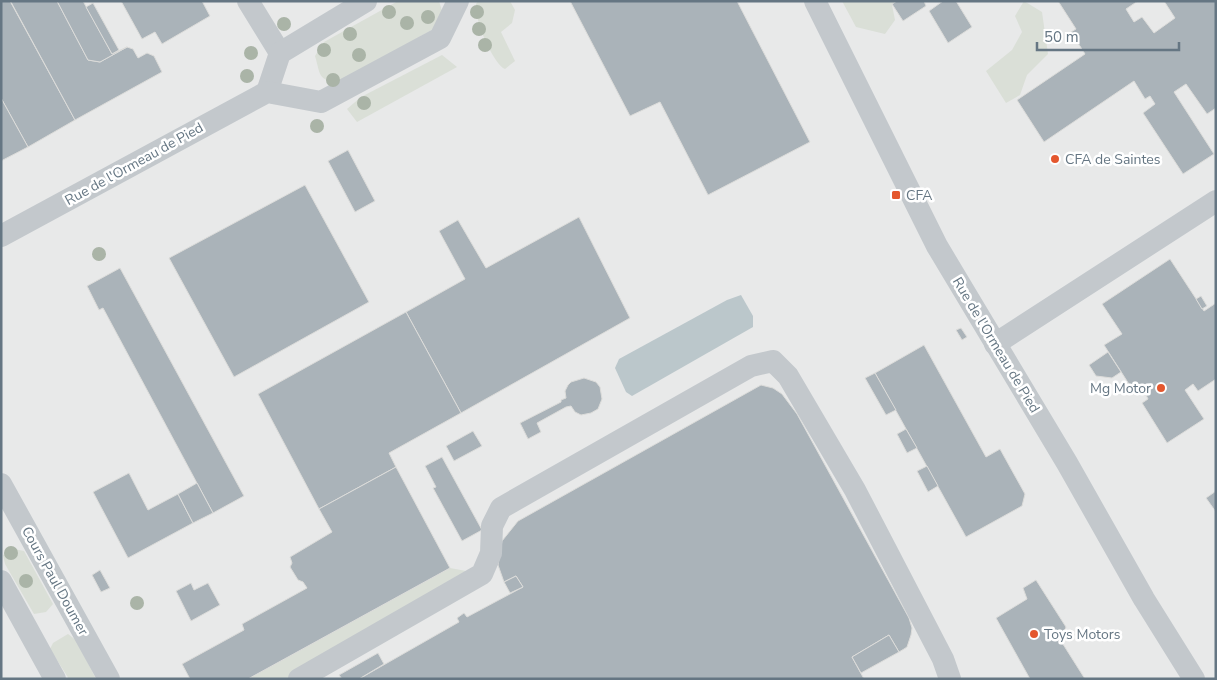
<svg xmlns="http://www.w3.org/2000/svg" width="1217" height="680" font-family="'Nunito Sans',sans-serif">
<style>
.built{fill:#e8e9e9}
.green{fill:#dadfd7}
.water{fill:#bbc7cb}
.building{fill:#aab3b9;stroke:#dcdcda}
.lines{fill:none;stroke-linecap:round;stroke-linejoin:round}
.minor{stroke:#c3c8cc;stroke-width:22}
.tree{fill:#aab4a7}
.poi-dot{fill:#e4572e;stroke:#fff;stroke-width:2}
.labels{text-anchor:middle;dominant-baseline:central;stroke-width:5;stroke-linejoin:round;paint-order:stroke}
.poi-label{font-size:14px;fill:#657683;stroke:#fff;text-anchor:start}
.street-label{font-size:14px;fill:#657683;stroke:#fff}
</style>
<rect width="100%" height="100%" fill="#fafaf8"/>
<!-- built -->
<rect class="built" x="1" y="1" width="1215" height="678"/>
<!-- green -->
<g class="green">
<path d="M 398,1 L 439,1 L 443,14 L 435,28 L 339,83 C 317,79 321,76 315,56 L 324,42 Z"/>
<path d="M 478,1 L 510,1 L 515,10 L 512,23 L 501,32 L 515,61 L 505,69 C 495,65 480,31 478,20 C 477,15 476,10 476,4 Z"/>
<path d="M 842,1 L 897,1 L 892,5 L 895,20 L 885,34 L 856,27 Z"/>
<path d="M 1024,1 L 1042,12 L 1048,54 L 1027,75 L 1020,95 L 1006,103 L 986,71 L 1012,50 L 1022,32 L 1015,16 Z"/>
<path d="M 442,55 L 457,67 L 357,122 L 347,109 L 361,97 Z"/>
<path d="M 14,549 L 24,551 L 53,604 L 46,612 L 34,614 L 5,564 L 3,555 Z"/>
<path d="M 450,568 L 477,573 L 295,679 L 248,679 Z"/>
<path d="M 68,634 L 77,641 L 96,679 L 69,679 L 50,649 L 53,643 Z"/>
</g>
<!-- water -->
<path class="water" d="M 741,295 L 753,316 L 753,327 L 632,396 L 626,392 L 615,368 L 619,359 L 727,300 Z"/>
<!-- building -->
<g class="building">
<path d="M 1,1 L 10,1 L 75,120 L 28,147 L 1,98 Z"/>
<path d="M 12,1 L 57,1 L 88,60 L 100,62 L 127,47 L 133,49 L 138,58 L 147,53 L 154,56 L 162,72 L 75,120 L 11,2 Z"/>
<path d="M 57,1 L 83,1 L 112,54 L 127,47 L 100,62 L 88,60 Z"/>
<path d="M 121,1 L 202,1 L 210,16 L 162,44 L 155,32 L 142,39 Z"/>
<path d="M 570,1 L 737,1 L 810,142 L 708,195 L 660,102 L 630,116 Z"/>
<path d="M 897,1 L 924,1 L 926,6 L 903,21 L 892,4 Z"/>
<path d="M 943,1 L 956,1 L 972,27 L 948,43 L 929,11 Z"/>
<path d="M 1058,1 L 1138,1 L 1126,9 L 1134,22 L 1142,17 L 1154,33 L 1175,18 L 1164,1 L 1216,1 L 1216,108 L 1207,114 L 1186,84 L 1174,92 L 1214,154 L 1183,174 L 1143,113 L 1155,104 L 1150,96 L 1145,99 L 1134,81 L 1044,142 L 1017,100 L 1085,54 L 1071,32 L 1076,29 Z"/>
<path d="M 93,3 L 119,50 L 112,54 L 86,7 Z"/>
<path d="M 1,98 L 28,147 L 1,161 Z"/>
<path d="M 348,150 L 375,201 L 355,212 L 328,161 Z"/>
<path d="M 305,185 L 369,302 L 234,377 L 169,258 Z"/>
<path d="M 579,217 L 630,318 L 461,413 L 406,312 L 465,279 L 439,231 L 458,220 L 486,268 Z"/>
<path d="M 1170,259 L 1204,311 L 1216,303 L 1216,379 L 1198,391 L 1193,384 L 1185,390 L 1204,419 L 1167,443 L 1142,403 L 1148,399 L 1146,395 L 1134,392 L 1104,345 L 1122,334 L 1102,304 Z"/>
<path d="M 120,268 L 244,496 L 213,513 L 103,308 L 99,310 L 87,286 Z"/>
<path d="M 1201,296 L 1207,306 L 1202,309 L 1196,299 Z"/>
<path d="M 406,312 L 461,413 L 389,453 L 396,467 L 319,509 L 258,394 Z"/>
<path d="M 961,328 L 967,337 L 962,340 L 956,330 Z"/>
<path d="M 924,345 L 986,457 L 1000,449 L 1025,494 L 1022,506 L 966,537 L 875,373 Z"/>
<path d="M 1108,352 L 1121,372 L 1112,378 L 1096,376 L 1089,365 Z"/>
<path d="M 875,373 L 896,410 L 886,415 L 865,378 Z"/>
<path d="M 584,378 L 596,382 L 600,387 L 602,399 L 598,409 L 591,413 L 581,415 L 575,412 L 571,406 L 566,407 L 537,423 L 541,432 L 528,439 L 520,423 L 561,402 L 561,400 L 566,398 L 565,391 L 568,385 L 571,382 Z"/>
<path d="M 761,385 L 773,388 L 782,394 L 797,414 L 909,618 L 912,628 L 911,635 L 907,647 L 904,649 L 899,652 L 889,635 L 852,657 L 864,679 L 359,679 L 459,622 L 457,618 L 464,613 L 467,617 L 523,587 L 516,576 L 504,582 L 498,565 L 502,541 L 518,521 Z"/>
<path d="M 906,429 L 917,448 L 907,453 L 897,434 Z"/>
<path d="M 473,431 L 482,446 L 454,461 L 446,446 Z"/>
<path d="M 442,457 L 482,530 L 462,541 L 433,488 L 436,487 L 425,466 Z"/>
<path d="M 927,466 L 938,486 L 928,492 L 917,471 Z"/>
<path d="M 396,467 L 450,568 L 248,679 L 190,679 L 182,664 L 244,630 L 242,624 L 307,588 L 303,582 L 298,580 L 290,567 L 292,563 L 290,557 L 332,532 L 319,509 Z"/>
<path d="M 129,473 L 148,510 L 178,494 L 193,523 L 128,558 L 93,492 Z"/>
<path d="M 197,483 L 213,513 L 193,523 L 178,494 Z"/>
<path d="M 1216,491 L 1216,512 L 1206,498 Z"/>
<path d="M 100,570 L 110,588 L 101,592 L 92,575 Z"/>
<path d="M 516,576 L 523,587 L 510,593 L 504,582 Z"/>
<path d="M 1036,580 L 1066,627 L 1061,641 L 1085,679 L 1030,679 L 996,618 L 1027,599 L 1023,588 Z"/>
<path d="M 191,583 L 194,590 L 208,583 L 220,605 L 191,621 L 176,591 Z"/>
<path d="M 889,635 L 899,652 L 861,673 L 852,657 Z"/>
<path d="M 378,653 L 384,664 L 359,679 L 342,679 L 339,675 Z"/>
</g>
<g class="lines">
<!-- minor -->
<g class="minor">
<path d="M 248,1 L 280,53"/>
<path d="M 815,1 L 937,246 L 1067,463 L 1144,599 L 1194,679"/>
<path d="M 267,92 L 280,53 L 366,1"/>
<path d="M 1,236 L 267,92 L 321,102 L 440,38 L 458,1"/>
<path d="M 995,344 L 1216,201"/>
<path d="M 1,484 L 109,679"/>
<path d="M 1,581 L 55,679"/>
<path d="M 299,679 L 482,574 L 491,553 L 492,526 L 501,508 L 751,366 L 773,361 L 788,376 L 855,490 L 943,659 L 950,679"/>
</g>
</g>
<!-- trees -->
<g class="tree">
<circle cx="389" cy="12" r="7"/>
<circle cx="477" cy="12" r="7"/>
<circle cx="428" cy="17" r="7"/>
<circle cx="407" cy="23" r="7"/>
<circle cx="284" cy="24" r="7"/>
<circle cx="479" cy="29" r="7"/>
<circle cx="350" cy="34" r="7"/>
<circle cx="485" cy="45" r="7"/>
<circle cx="324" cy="50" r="7"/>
<circle cx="251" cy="53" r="7"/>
<circle cx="359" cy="55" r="7"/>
<circle cx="247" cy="76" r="7"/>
<circle cx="333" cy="80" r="7"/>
<circle cx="364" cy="103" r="7"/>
<circle cx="317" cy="126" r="7"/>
<circle cx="99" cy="254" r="7"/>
<circle cx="11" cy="553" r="7"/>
<circle cx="26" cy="581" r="7"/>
<circle cx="137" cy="603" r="7"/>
</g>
<!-- markers -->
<g class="poi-dot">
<circle cx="1055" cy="159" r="5"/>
<rect x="891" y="190" width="10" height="10" rx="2.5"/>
<circle cx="1161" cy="388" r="5"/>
<circle cx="1034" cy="634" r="5"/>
</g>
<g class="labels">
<!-- poi labels -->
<g class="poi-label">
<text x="1065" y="159">CFA de Saintes</text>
<text x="906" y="195">CFA</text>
<text x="1151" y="388" text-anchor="end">Mg Motor</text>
<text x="1044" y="634">Toys Motors</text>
</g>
<!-- street labels -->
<g class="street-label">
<text transform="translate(134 164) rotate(-29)">Rue de l'Ormeau de Pied</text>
<text transform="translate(996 345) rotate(59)">Rue de l'Ormeau de Pied</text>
<text transform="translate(55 581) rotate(61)">Cours Paul Doumer</text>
</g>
</g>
<!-- border -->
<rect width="1217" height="680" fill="none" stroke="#657683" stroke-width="5"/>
<!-- scale -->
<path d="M1037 42v8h142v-8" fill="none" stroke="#657683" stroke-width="2.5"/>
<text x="1044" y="42" font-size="15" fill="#657683" stroke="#ffffff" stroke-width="4" paint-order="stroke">50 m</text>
</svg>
